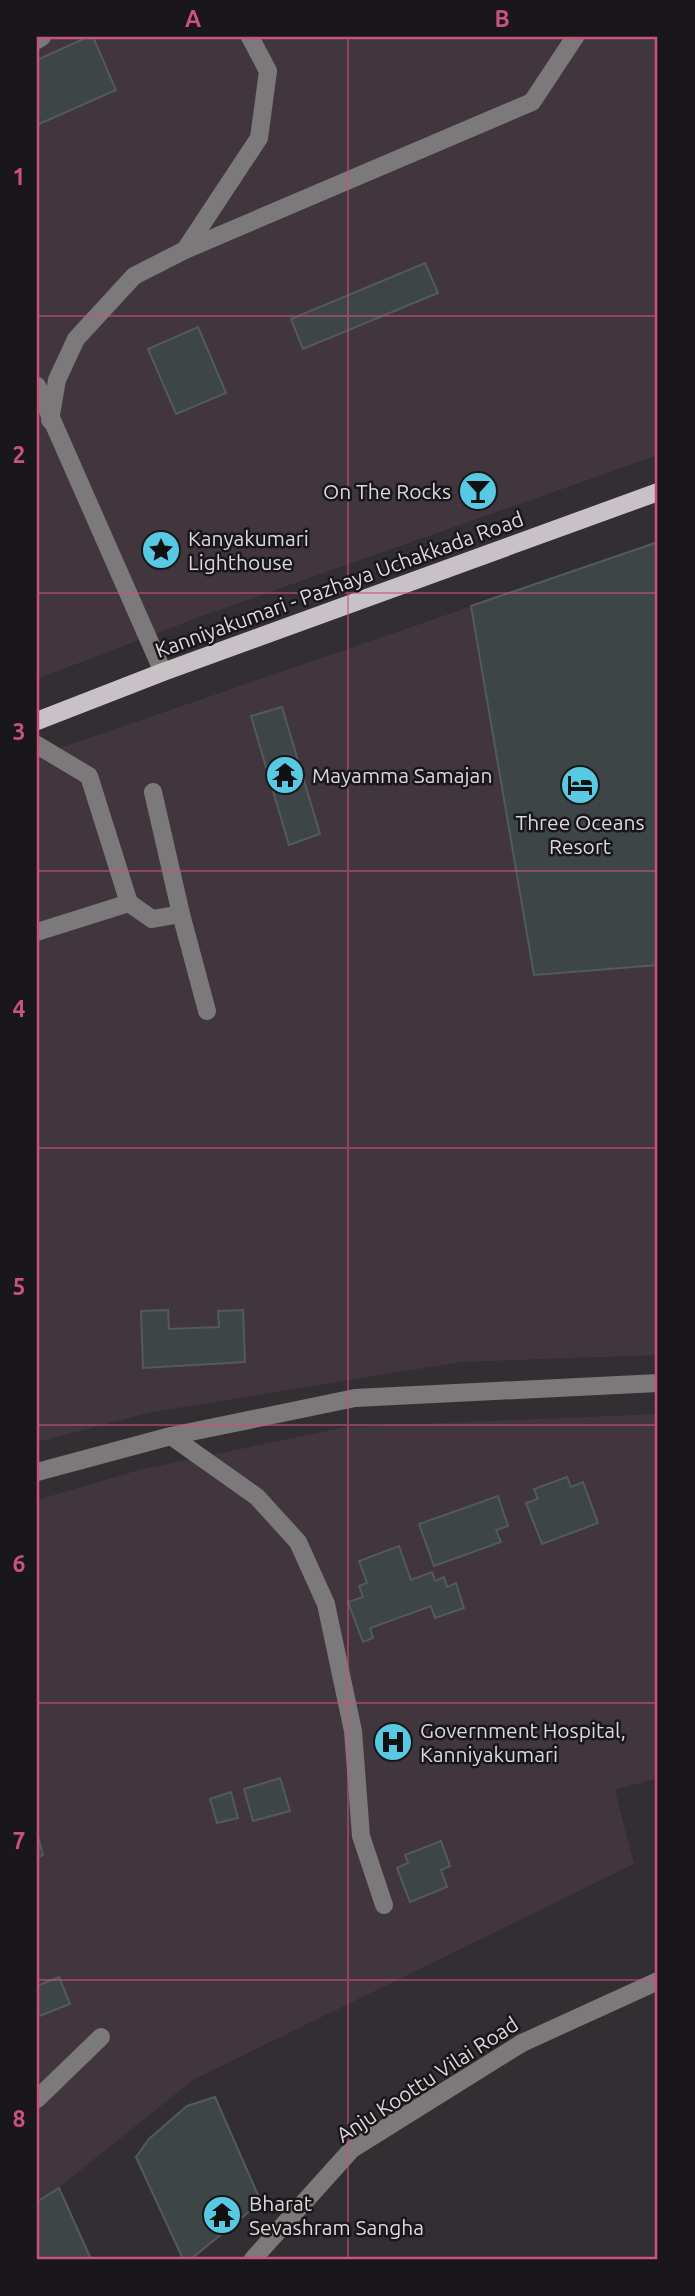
<svg xmlns="http://www.w3.org/2000/svg" width="695" height="2296" font-family="Ubuntu,sans-serif">
<style>
.built{fill:#41363e}
.building{fill:#3d4547;stroke:#525a5b;stroke-width:2}
.lines{fill:none;stroke-linecap:round;stroke-linejoin:round}
.minor{stroke:#7c797b;stroke-width:18}
.major{stroke:#c8c2c6;stroke-width:18}
.grid{fill:none;stroke:#ca5281;stroke-width:2;stroke-opacity:0.55}
.labels{text-anchor:middle;dominant-baseline:central;stroke-width:5;stroke-linejoin:round;paint-order:stroke}
.poi-label{font-size:21px;fill:#dcd8db;stroke:#191719;text-anchor:start}
.street-label{font-size:21px;fill:#dcd8db;stroke:#191719}
.neatline{fill:none;stroke:#ca5281;stroke-width:2.5}
.grid-label{font-size:23px;text-anchor:middle;font-weight:bold;fill:#ca5281}
</style>
<rect width="100%" height="100%" fill="#332e32"/>
<!-- built -->
<g class="built">
<path d="M 37,37 L 658,37 L 658,455 L 199,617 L 37,679 Z"/>
<path d="M 658,542 L 658,1355 L 461,1362 L 152,1412 L 37,1442 L 37,756 Z"/>
<path d="M 658,1414 L 658,1778 L 615,1790 L 634,1864 L 193,2080 L 37,2205 L 37,1500 L 139,1470 L 346,1427 Z"/>
</g>
<!-- building -->
<g class="building">
<path d="M 88,37 L 93,37 L 116,90 L 37,125 L 37,60 Z"/>
<path d="M 425,263 L 438,293 L 303,349 L 291,319 Z"/>
<path d="M 198,327 L 226,393 L 176,414 L 148,349 Z"/>
<path d="M 658,542 L 658,965 L 534,975 L 471,606 Z"/>
<path d="M 282,707 L 320,834 L 289,845 L 251,716 Z"/>
<path d="M 168,1310 L 169,1329 L 219,1327 L 218,1311 L 243,1310 L 245,1362 L 143,1368 L 141,1311 Z"/>
<path d="M 567,1477 L 571,1487 L 583,1482 L 598,1523 L 542,1544 L 526,1503 L 538,1499 L 534,1489 Z"/>
<path d="M 498,1496 L 508,1526 L 496,1530 L 501,1542 L 434,1566 L 419,1524 Z"/>
<path d="M 399,1546 L 411,1580 L 432,1572 L 435,1581 L 444,1577 L 447,1587 L 456,1583 L 464,1608 L 435,1618 L 431,1606 L 370,1628 L 373,1638 L 363,1642 L 348,1602 L 363,1597 L 359,1586 L 367,1583 L 359,1561 Z"/>
<path d="M 280,1778 L 290,1811 L 253,1821 L 244,1789 Z"/>
<path d="M 231,1792 L 238,1818 L 217,1823 L 210,1799 Z"/>
<path d="M 37,1833 L 43,1855 L 37,1857 Z"/>
<path d="M 441,1841 L 450,1866 L 441,1870 L 447,1887 L 410,1902 L 397,1868 L 408,1863 L 405,1855 Z"/>
<path d="M 59,1977 L 70,2004 L 37,2017 L 37,1986 Z"/>
<path d="M 215,2097 L 261,2202 L 191,2259 L 183,2259 L 136,2157 L 149,2139 L 187,2106 Z"/>
<path d="M 59,2188 L 91,2259 L 37,2259 L 37,2202 Z"/>
</g>
<g class="lines">
<!-- minor -->
<g class="minor">
<path d="M 37,40 L 42,37"/>
<path d="M 185,250 L 259,138 L 268,71 L 250,37"/>
<path d="M 37,386 L 163,672"/>
<path d="M 50,420 L 57,380 L 76,339 L 134,276 L 185,250 L 532,102 L 575,37"/>
<path d="M 37,745 L 89,776 L 129,903 L 37,932"/>
<path d="M 153,792 L 181,914 L 207,1011"/>
<path d="M 129,903 L 152,919 L 181,914"/>
<path d="M 171,1436 L 257,1497 L 298,1542 L 326,1604 L 353,1731 L 361,1836 L 384,1905"/>
<path d="M 37,1472 L 171,1436 L 355,1398 L 658,1383"/>
<path d="M 37,2099 L 101,2037"/>
<path d="M 253,2259 L 352,2149 L 522,2043 L 658,1981"/>
</g>
<!-- major -->
<path class="major" d="M 37,721 L 163,672 L 658,492"/>
</g>
<!-- grid -->
<path class="grid" d="M 348,37 L 348,2259M 37,316 L 658,316M 37,593 L 658,593M 37,871 L 658,871M 37,1148 L 658,1148M 37,1425 L 658,1425M 37,1703 L 658,1703M 37,1980 L 658,1980"/>
<!-- icons -->
<defs>
<symbol id="bar-disc" viewBox="-11 -11 22 22"><circle r="9.5" fill="#57c9e2" stroke="#191719"/><path d="M-6-5H6L.8 .8V4.5H3.5V6h-7V4.5H-.8V.8Z" fill="#111"/></symbol>
<symbol id="sight-disc" viewBox="-11 -11 22 22"><circle r="9.5" fill="#57c9e2" stroke="#191719"/><path d="M0-6L1.8-2.2L6-1.7L2.9 1.2L3.7 5.4L0 3.3L-3.7 5.4L-2.9 1.2L-6-1.7L-1.8-2.2Z" fill="#111"/></symbol>
<symbol id="temple-disc" viewBox="-11 -11 22 22"><circle r="9.5" fill="#57c9e2" stroke="#191719"/><path d="M0-6L5-2H3V0L6.5 2.5H4V6H1.5V3h-3V6H-4V2.5H-6.5L-3 0V-2H-5Z" fill="#111"/></symbol>
<symbol id="hotel-disc" viewBox="-11 -11 22 22"><circle r="9.5" fill="#57c9e2" stroke="#191719"/><path d="M-6-4.5h1.5V1H6V5H4.5V3h-9V5H-6ZM-4 0a1.8 1.8 0 1 1 3.6 0ZM.5 0V-2.5h3Q6-2.5 6 0Z" fill="#111"/></symbol>
<symbol id="hospital-disc" viewBox="-11 -11 22 22"><circle r="9.5" fill="#57c9e2" stroke="#191719"/><path d="M-5-5h3v3.5h4V-5h3V5h-3V1.5h-4V5h-3Z" fill="#111"/></symbol>
</defs>
<g fill-rule="evenodd">
<use href="#bar-disc" x="456" y="469" width="44" height="44"/>
<use href="#sight-disc" x="139" y="528" width="44" height="44"/>
<use href="#temple-disc" x="263" y="753" width="44" height="44"/>
<use href="#hotel-disc" x="558" y="763" width="44" height="44"/>
<use href="#hospital-disc" x="371" y="1720" width="44" height="44"/>
<use href="#temple-disc" x="200" y="2193" width="44" height="44"/>
</g>
<g class="labels">
<!-- poi labels -->
<g class="poi-label">
<text x="451" y="491" text-anchor="end">On The Rocks</text>
<text x="188" y="538">Kanyakumari<tspan x="188" dy="24">Lighthouse</tspan></text>
<text x="312" y="775">Mayamma Samajan</text>
<text x="580" y="822" text-anchor="middle">Three Oceans<tspan x="580" dy="24">Resort</tspan></text>
<text x="420" y="1730">Government Hospital,<tspan x="420" dy="24">Kanniyakumari</tspan></text>
<text x="249" y="2203">Bharat<tspan x="249" dy="24">Sevashram Sangha</tspan></text>
</g>
<!-- street labels -->
<g class="street-label">
<text transform="translate(339 584) rotate(-20)">Kanniyakumari - Pazhaya Uchakkada Road</text>
<text transform="translate(427 2079) rotate(-33)">Anju Koottu Vilai Road</text>
</g>
</g>
<!-- border -->
<rect width="695" height="2296" fill="none" stroke="#191719" stroke-width="77"/>
<rect x="38" y="38" width="618" height="2220" class="neatline"/>
<g class="grid-label">
<text x="193" y="27">A</text>
<text x="502" y="27">B</text>
<text x="19" y="185">1</text>
<text x="19" y="463">2</text>
<text x="19" y="740">3</text>
<text x="19" y="1017">4</text>
<text x="19" y="1295">5</text>
<text x="19" y="1572">6</text>
<text x="19" y="1849">7</text>
<text x="19" y="2127">8</text>
</g>
</svg>
